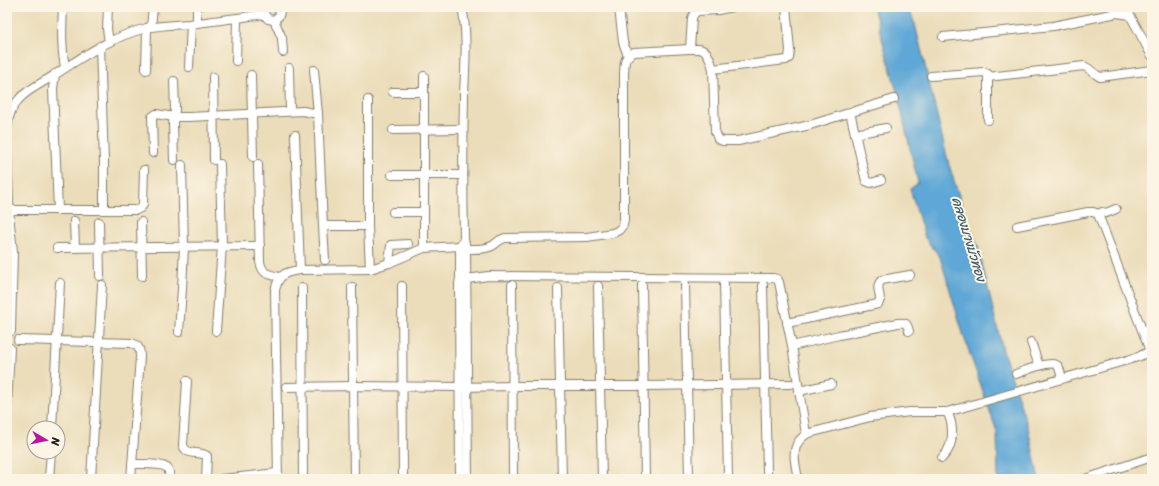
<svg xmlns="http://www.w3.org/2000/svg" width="1159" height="486" font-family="Sriracha,'Playpen Sans Thai',sans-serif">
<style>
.water{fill:#5ea7d6;stroke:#3d6279}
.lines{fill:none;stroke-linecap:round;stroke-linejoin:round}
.minor-casing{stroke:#847c6b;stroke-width:10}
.minor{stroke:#fff;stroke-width:8}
.labels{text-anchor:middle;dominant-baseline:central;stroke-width:4;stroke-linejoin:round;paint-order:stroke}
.water-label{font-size:13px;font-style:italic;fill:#3a5b70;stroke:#fcf5e5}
</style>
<rect width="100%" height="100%" fill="#fcf5e5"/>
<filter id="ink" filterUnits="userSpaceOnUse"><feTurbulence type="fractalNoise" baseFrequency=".025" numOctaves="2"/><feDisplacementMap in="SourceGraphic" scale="8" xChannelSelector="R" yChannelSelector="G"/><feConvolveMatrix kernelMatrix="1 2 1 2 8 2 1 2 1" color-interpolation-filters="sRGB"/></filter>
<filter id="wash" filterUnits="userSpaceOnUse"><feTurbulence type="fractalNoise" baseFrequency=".012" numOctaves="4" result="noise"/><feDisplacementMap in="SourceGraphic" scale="16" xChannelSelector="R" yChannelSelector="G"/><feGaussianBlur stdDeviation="0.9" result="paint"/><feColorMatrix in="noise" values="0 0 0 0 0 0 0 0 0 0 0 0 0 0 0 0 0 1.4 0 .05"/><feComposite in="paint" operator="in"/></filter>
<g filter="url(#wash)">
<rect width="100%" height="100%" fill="#ebddba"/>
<!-- water -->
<path class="water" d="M 873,7 L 908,7 L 915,24 L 949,165 L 965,214 L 978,247 L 1002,347 L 1028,428 L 1039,479 L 998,479 L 997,432 L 964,337 L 940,257 L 925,238 L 910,189 L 918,183 L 897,92 Z"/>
</g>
<g filter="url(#ink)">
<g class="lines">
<defs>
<g id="minor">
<path d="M 63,7 C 62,28 61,47 65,68"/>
<path d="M 108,7 L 107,29 L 109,42"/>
<path d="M 267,7 L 265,8 L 264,14 L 268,19 L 274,20 L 279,16 L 280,11 L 277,7"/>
<path d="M 1115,7 L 1117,13 L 1130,15 L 1152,56"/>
<path d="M 619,8 L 623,42 L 628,56"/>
<path d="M 274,20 L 282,38 L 283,52"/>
<path d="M 197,23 L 197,7"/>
<path d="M 151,27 L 153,7"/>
<path d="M 943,37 L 1053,26 L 1117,13"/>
<path d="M 100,46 L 104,162 L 104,210"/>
<path d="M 690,49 L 692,18 L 694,14 L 697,11 L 718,10 L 732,7"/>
<path d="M 236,61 L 237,19"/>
<path d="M 189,67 L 191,24"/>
<path d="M 289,68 L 290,111"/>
<path d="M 713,69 L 786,60 L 789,58 L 790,50 L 786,7"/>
<path d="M 146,70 L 147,28"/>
<path d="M 314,70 L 318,114 L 323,226 L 368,226"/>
<path d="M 55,74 L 53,89 L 58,210"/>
<path d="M 251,75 L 253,157"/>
<path d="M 424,76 L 424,248"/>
<path d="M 931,76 L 984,72 L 988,74 L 988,77 L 1084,66 C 1091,69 1094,74 1100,77 L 1152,70"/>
<path d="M 213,77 L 214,160"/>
<path d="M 393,92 L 424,92"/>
<path d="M 368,100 L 368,226 L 370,269"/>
<path d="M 850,112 L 866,181 L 871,183 L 881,180"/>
<path d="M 988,120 L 988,77"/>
<path d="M 7,128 C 8,117 12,106 20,98 C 29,89 42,83 53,76 C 82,57 112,36 147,28 C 161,25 175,25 189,24 C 214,21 239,18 264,14"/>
<path d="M 393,130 L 463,129"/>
<path d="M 855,134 L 886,128"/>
<path d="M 295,135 L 300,270"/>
<path d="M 153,153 L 152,117 L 156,114 L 174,117 L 189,117 L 303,111 L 318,114"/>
<path d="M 7,156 L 10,224 L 13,252 L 11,331"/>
<path d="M 174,160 L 173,123 L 175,110 L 174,81"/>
<path d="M 258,164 L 260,262 C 263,275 268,274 280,277"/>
<path d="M 392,175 L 463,175"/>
<path d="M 7,210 L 136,210 C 140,209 142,208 143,204 L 144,170"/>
<path d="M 393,212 L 424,212"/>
<path d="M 1098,214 L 1102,212 L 1106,213 L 1116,209"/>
<path d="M 74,221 L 75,248"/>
<path d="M 99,222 L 100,276"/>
<path d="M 141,222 L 142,276"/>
<path d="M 323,226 L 325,260"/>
<path d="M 1017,226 L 1088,212 L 1093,212 L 1098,214 L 1150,351"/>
<path d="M 464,239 L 466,249 C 474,249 484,250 492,246 C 498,243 496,241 505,238 L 587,237 L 613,233 L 619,230 L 623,225 L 624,220 L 624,73 C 625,62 623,58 634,52 L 690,49 L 700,49 L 706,52 L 710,59 L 713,69 L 715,131 L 718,139 L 723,141 L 738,141 L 810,125 L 894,99"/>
<path d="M 57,248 L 260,246"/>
<path d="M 461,250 L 466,249 L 468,479"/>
<path d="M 389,263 L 391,245 L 408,244"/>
<path d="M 460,278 L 467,279 L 488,276 L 773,278 L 777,279 L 779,282 L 792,346 L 806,434"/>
<path d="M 685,284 L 689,479"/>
<path d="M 724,284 L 728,477"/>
<path d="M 512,285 L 513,479"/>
<path d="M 642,285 L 645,479"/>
<path d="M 763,285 L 767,472"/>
<path d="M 402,286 L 403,479"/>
<path d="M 598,286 L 602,479"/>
<path d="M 352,287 L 354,479"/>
<path d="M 302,288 L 303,479"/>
<path d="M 558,288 L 562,479"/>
<path d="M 787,323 L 878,304 L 880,300 C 880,292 875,286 882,280 L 910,275"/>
<path d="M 216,331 L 222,246 L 220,164"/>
<path d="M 179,332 L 182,289 L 184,247 L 182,165"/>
<path d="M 18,340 L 132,343 C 139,346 140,349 140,357 L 131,479"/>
<path d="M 1031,342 L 1039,366"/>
<path d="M 792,346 L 839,335 L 898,323 C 906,322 907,323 909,331"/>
<path d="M 1016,374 C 1024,371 1052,359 1058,366 C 1060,369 1061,375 1062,379"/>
<path d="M 187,381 L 183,445 C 187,457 198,450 207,456 L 206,479"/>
<path d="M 286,387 L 353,386 L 460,387 L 513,386 L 644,386 L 791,384"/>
<path d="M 799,391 L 831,384"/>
<path d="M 7,407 L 10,348"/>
<path d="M 52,428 L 60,283"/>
<path d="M 942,458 C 944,455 947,453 948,450 C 954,439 953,422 947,412"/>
<path d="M 132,464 C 139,464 164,463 168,469 C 170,472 169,476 169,479"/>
<path d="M 49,479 L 51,452"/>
<path d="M 91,479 L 102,285"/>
<path d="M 222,479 L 277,473"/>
<path d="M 278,479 L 275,290 C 279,274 285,272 300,270 L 370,269 L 389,263 L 424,248 L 460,246"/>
<path d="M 460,479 L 459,284 L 460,278 L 460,246 L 464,239 C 463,191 463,143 464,95 C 465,66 468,36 462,7"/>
<path d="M 798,479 C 796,467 791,451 799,441 C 801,438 804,436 806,434 L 870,417 L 910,412 L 947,412 L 1138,357 L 1152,350"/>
<path d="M 1085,479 L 1152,457"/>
</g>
</defs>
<!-- minor casing -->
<use href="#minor" class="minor-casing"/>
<!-- minor -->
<use href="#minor" class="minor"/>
</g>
</g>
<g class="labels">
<!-- water labels -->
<g class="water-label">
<text transform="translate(969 239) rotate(73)">คลองบางบัวทอง</text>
</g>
</g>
<!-- margin -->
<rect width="1159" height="486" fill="none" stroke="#fcf5e5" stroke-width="24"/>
<!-- north arrow -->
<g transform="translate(46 440) rotate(99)"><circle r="19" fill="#fcf5e5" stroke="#a29e95"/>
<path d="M0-3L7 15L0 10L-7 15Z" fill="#b5179e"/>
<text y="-6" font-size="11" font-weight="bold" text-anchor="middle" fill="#1c1c1c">N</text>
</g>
</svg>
